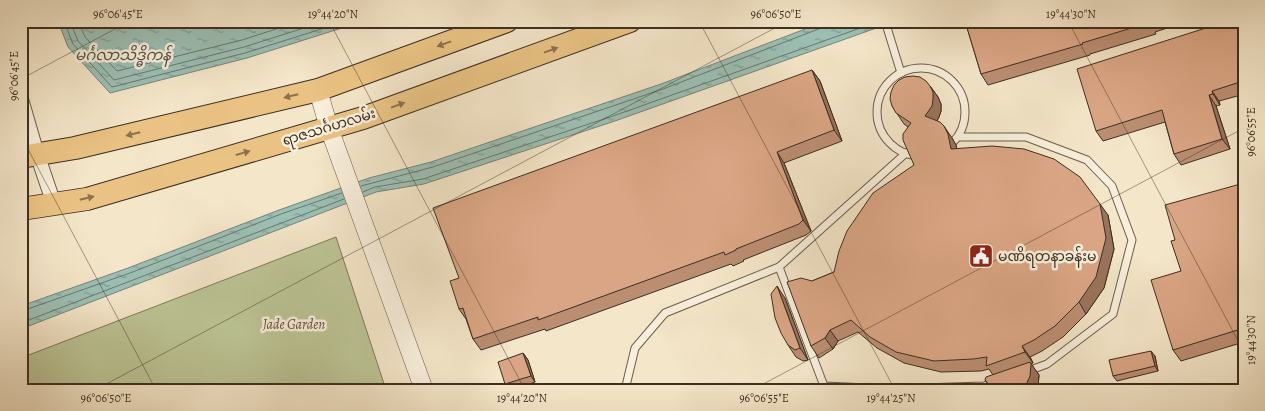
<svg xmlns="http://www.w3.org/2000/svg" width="1265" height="411" font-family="Alegreya,'Noto Sans Myanmar',serif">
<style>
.garden{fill:#bcc495;stroke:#7c7a5a}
.water{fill:url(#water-ripples);stroke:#76867a}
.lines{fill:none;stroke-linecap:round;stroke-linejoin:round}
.shore{stroke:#6c786b;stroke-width:1}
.service-casing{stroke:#6b5d4a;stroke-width:9}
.minor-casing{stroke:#6b5d4a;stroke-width:16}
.tertiary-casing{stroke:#6b5d4a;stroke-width:19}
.primary-casing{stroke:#3d2f20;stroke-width:24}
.service{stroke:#f8efdc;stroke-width:7}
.minor{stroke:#f8efdc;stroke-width:14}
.tertiary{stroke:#f8efdc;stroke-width:18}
.primary{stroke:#eac384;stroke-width:22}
.wall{fill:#bb8e72;stroke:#3d2f20}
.shaded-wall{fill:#99745c;stroke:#3d2f20}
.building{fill:#daa584;stroke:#3d2f20}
.oneway{fill:#8b724d}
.ticks{fill:none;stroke:#3d2f20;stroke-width:1;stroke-opacity:0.45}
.labels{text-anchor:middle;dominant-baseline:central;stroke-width:5;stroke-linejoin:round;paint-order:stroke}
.street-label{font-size:14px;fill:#3d2f20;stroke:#f8efdc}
.poi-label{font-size:14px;fill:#3d2f20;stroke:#f8efdc;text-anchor:start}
.park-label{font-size:14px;font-style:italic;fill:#5d543d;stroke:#f8efdc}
.water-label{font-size:15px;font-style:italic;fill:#555346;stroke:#f8efdc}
.neatline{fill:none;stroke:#3d2f20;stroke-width:2}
.ticks-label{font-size:12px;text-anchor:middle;fill:#3d2f20}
</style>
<defs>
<pattern id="water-ripples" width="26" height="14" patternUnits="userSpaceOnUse" patternTransform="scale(1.25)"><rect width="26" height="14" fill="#9cc0b6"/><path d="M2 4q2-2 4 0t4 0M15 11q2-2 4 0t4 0" fill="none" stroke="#809c94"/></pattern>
</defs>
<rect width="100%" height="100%" fill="#f4e6c9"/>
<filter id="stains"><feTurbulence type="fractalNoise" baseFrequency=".004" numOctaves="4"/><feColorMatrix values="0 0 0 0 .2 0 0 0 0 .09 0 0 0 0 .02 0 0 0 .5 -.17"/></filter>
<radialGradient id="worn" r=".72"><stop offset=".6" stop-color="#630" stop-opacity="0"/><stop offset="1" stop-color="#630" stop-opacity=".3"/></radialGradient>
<!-- garden -->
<path class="garden" d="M 336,237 L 386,390 L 21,390 L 21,358 Z"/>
<!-- water -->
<g class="water">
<path d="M 58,21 L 364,21 L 247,58 L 110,93 L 68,47 Z"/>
<path d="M 826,21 L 896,21 L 615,121 L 424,184 L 376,192 L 21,329 L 21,306 L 128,268 L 279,210 L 369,178 L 431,162 L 661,84 Z"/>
</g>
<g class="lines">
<!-- shore -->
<g class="shore">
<path d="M 64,21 L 73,44 L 112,87 L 245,53 L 347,21"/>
<path d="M 70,21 L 78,41 L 114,80 L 244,47 L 326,21"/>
<path d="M 78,21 L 85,37 L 117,71 L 242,40 L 301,21"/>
<path d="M 361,186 L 433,167 L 663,89 L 821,28 L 824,26 L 824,21"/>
<path d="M 363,192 L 375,187 L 423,179 L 613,116 L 880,21"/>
<path d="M 21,311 L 25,310 L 130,273 L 281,214 L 342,193"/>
<path d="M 21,323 L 344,199"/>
</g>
<defs>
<g id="service">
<path d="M 885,21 L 901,73"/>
<circle cx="921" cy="112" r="44"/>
<path d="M 958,137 L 1026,137 L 1087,160 L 1112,186 L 1132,240 L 1113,314 L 1047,364 L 1028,371"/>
<path d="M 906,153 L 779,267 L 824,386 L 889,389 L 984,386 L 996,382"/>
<path d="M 625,390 L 635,348 L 665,313 L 779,267"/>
</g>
<path id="minor" d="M 21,99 L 37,154 L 54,204"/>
<path id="tertiary" d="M 318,90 L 329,128 L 424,390"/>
<g id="primary">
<path d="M 21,157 L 75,148 L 318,90 L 507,21"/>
<path d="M 21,209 L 87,199 L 363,118 L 630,21"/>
</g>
</defs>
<!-- service casing -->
<use href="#service" class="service-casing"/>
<!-- minor casing -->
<use href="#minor" class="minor-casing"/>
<!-- tertiary casing -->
<use href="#tertiary" class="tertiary-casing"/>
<!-- primary casing -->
<use href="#primary" class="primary-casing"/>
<!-- service -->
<use href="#service" class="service"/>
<!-- minor -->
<use href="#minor" class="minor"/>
<!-- tertiary -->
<use href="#tertiary" class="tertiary"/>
<!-- primary -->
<use href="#primary" class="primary"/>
</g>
<!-- wall -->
<g class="wall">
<path d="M 965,21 L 1189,21 L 1155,32 L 1156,34 L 1090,54 L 1090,55 L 988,85 L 981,74 Z"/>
<path d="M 1244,21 L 1241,95 L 1219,101 L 1220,105 L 1216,106 L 1230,149 L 1181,165 L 1174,154 L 1165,122 L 1103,141 L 1096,131 Z"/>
<path d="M 812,70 L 820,81 L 842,141 L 784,163 L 811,231 L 806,235 L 743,260 L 744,261 L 733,266 L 731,264 L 546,331 L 545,329 L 481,350 L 473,339 L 466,319 L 459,309 Z"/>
<path d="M 930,86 L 938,97 L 941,104 L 941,111 L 939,117 L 937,121 L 952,138 L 956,145 L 957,149 L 1108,215 L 1114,249 L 1104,288 L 1086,314 L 1063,337 L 1042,351 L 1030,357 L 1033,363 L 1031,364 L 1039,375 L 1038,387 L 1037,390 L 992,390 L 985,380 L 993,375 L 989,369 L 981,371 L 941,372 L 904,363 L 877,348 L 858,332 L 838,341 L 833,349 L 819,358 L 811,346 L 812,281 L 834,272 L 914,165 L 908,127 L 904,124 L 892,106 Z"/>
<path d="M 1244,183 L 1244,342 L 1181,361 L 1173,350 L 1181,271 L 1175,240 Z"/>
<path d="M 785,298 L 808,360 L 803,361 L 796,357 L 788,345 Z"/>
<path d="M 523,353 L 528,360 L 535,382 L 512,390 L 509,390 L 505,384 Z"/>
<path d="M 1155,356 L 1158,371 L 1117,381 L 1113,376 Z"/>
</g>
<!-- shaded-wall -->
<g class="shaded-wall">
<path d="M 812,70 L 820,81 L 842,141 L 834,130 Z"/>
<path d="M 930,86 L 938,97 L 941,104 L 941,111 L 939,117 L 933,127 L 925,116 Z"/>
<path d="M 1212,91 L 1219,101 L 1220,105 L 1213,94 Z"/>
<path d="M 1209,95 L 1216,106 L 1230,149 L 1222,139 Z"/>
<path d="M 944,126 L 952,138 L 956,145 L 959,160 L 951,149 Z"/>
<path d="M 777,152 L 784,163 L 811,231 L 803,220 Z"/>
<path d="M 1100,204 L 1108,215 L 1114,249 L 1104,288 L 1086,314 L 1079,302 Z"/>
<path d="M 777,286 L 785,298 L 808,360 L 800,348 Z"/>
<path d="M 830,330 L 838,341 L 833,349 L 825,338 Z"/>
<path d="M 1022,346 L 1030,357 L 1033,363 L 1025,352 Z"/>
<path d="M 1151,351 L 1155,356 L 1158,371 L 1155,366 Z"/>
<path d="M 523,353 L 528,360 L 535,382 L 531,376 Z"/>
<path d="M 1030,362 L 1039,375 L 1038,387 L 1037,390 L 1029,390 L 1026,385 Z"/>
</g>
<!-- building -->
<g class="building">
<path d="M 965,21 L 1148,21 L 1148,23 L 1082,43 L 1083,44 L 981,74 Z"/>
<path d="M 1210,21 L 1244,21 L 1244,104 L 1237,83 L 1212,91 L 1213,94 L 1209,95 L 1222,139 L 1174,154 L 1162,110 L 1096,131 L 1077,69 L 1212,26 Z"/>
<path d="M 812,70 L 834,130 L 777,152 L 803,220 L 799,224 L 736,249 L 736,250 L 725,255 L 724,252 L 538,320 L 538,317 L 473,339 L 463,308 L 459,309 L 450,281 L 459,278 L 433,208 Z"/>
<path d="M 913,76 L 920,77 L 926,81 L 930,86 L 933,92 L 933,99 L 932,106 L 925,116 L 940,122 L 944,126 L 948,134 L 951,149 L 992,146 L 1024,149 L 1054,159 L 1080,177 L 1100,204 L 1106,238 L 1096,277 L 1079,302 L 1055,326 L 1034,340 L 1022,346 L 1025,352 L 986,366 L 987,357 L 973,359 L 934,361 L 896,352 L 870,337 L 851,320 L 830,330 L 825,338 L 811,346 L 787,282 L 801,278 L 812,281 L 834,272 L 839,251 L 847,231 L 873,193 L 914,165 L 903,140 L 903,134 L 911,123 L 896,113 L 892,106 L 890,99 L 891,92 L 894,85 L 899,80 L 905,77 Z"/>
<path d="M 1244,183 L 1244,328 L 1173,350 L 1151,280 L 1181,271 L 1171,241 L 1175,240 L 1165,205 Z"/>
<path d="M 777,286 L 800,348 L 795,350 L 788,345 L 781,333 L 775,318 L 771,294 Z"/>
<path d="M 1151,351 L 1155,366 L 1113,376 L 1109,360 Z"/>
<path d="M 523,353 L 531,376 L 505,384 L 498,362 Z"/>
<path d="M 1030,362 L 1031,364 L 1030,376 L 1026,385 L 1016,390 L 994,390 L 985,380 L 986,377 Z"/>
<path d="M 862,386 L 863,390 L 850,390 Z"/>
</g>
<!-- one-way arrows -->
<defs><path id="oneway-solid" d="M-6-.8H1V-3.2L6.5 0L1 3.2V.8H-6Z" transform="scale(1.25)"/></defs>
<g class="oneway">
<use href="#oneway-solid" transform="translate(444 44) rotate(160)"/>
<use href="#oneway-solid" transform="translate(551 50) rotate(-20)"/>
<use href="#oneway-solid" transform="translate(291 96) rotate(166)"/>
<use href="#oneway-solid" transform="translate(398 105) rotate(-20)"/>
<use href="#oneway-solid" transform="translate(133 134) rotate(166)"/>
<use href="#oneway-solid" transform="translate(243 153) rotate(-16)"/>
<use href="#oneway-solid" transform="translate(87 198) rotate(-13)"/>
</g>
<!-- ticks -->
<path class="ticks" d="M 329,21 L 525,390M 699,21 L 895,390M 1068,21 L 1244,352M 21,79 L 130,21M 21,136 L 156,390M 95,390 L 788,21M 752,390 L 1244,128"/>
<!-- icons -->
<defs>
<symbol id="civic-square" viewBox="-11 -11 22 22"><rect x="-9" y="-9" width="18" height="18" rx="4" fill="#8f2418" stroke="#f8efdc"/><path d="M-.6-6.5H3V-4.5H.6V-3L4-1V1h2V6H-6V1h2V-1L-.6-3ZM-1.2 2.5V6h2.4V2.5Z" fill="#fff"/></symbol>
</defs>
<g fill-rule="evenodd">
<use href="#civic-square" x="967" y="242" width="28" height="28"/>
</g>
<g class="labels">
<!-- street labels -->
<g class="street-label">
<text transform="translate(329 127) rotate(-17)">ရာဇသင်္ဂဟလမ်း</text>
</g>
<!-- poi labels -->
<g class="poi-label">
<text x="998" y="256">မဏိရတနာခန်းမ</text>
</g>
<!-- park labels -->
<g class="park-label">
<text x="294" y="324">Jade Garden</text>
</g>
<!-- water labels -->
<g class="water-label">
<text x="123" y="55">မင်္ဂလာသိဒ္ဓိကန်</text>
</g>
</g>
<!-- margin -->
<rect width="1265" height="411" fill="none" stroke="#f4e6c9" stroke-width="55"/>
<rect x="28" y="28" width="1210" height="356" class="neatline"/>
<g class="ticks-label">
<text x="118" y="18">96°06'45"E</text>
<text x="333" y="18">19°44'20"N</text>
<text x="776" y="18">96°06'50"E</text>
<text x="1071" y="18">19°44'30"N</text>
<text transform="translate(14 76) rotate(-90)" y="4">96°06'45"E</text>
<text transform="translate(1251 132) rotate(-90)" y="4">96°06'55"E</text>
<text transform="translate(1251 340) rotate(-90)" y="4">19°44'30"N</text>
<text x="106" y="402">96°06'50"E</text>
<text x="522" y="402">19°44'20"N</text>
<text x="764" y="402">96°06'55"E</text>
<text x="891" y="402">19°44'25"N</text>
</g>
<rect width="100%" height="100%" filter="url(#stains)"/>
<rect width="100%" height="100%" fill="url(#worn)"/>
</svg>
